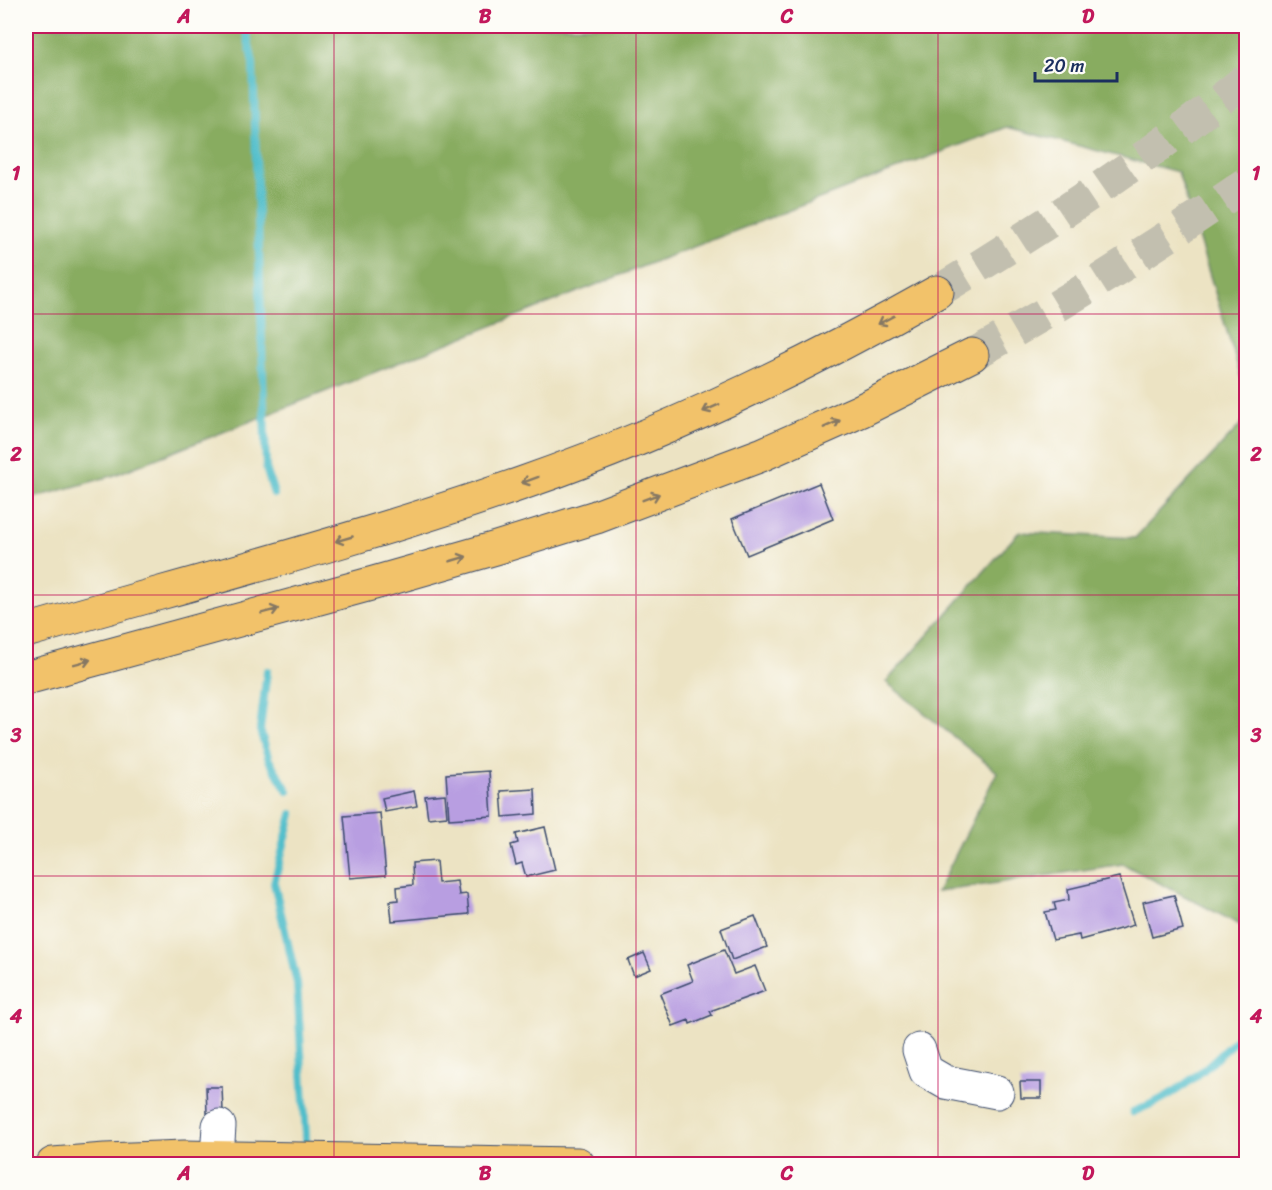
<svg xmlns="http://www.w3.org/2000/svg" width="1272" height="1190" font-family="Sriracha,sans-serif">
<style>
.forest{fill:#88ac61;stroke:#526e60;stroke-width:1.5}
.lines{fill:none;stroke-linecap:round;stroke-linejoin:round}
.stream{stroke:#51beca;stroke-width:8}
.building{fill:#b89ee1}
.highway-tunnel{stroke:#c2bfaf;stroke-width:33;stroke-dasharray:33 16;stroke-linecap:butt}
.minor-casing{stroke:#3a4a6d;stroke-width:35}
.major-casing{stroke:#3a4a6d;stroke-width:35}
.highway-casing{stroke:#3a4a6d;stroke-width:35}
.minor{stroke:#fff;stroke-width:33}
.major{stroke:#f2c26a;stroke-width:33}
.highway{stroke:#f2c26a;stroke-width:33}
.oneway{stroke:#867864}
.grid{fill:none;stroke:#c2185b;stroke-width:1.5;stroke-opacity:0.55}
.neatline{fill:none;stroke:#c2185b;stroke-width:2}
.grid-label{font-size:20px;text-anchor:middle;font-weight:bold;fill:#c2185b}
</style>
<rect width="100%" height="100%" fill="#fdfcf7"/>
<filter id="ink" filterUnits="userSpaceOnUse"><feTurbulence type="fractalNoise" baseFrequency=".0167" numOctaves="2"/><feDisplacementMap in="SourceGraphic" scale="12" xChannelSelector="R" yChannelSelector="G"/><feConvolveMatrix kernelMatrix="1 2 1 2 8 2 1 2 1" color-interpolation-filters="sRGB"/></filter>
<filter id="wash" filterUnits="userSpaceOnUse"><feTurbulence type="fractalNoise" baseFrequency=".008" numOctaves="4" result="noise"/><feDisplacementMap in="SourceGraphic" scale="24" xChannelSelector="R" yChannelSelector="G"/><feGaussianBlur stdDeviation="1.35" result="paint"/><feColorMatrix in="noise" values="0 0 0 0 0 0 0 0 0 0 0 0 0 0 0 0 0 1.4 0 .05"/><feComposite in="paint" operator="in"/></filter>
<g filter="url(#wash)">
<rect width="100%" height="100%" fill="#ece3c3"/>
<!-- forest -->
<g class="forest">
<path d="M 26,26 L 1246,26 L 1246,393 L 1178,172 L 1007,127 L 641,267 L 112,476 L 26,500 Z"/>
<path d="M 1246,419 L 1246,928 L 1123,864 L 937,892 L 997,772 L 886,682 L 1019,532 L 1135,538 Z"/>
</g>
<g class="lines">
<!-- stream -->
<g class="stream">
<path d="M 245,26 L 253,63 L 266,468 L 274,494"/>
<path d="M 267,671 L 260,730 L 269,760 L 288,791"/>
<path d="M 292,814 L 274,883 L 297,983 L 307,1154"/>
<path d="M 1133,1112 C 1144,1107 1157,1102 1167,1096 C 1197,1079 1222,1053 1246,1030"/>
</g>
</g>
<g id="blocks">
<!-- building -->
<g class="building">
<path d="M 819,483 L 833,519 L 747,555 L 732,519 Z"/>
<path d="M 489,771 L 492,816 L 449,819 L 446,774 Z"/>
<path d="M 535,789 L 536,814 L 503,817 L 501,791 Z"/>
<path d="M 414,791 L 417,806 L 385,812 L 382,798 Z"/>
<path d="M 445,794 L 447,816 L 428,818 L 425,796 Z"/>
<path d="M 380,813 L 386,875 L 350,878 L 344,816 Z"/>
<path d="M 545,827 L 555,870 L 526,877 L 522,863 L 516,865 L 511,845 L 518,843 L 516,834 Z"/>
<path d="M 436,861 L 438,883 L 457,881 L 459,895 L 467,894 L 469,914 L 392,921 L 390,901 L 398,900 L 397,887 L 413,885 L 412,863 Z"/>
<path d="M 1119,877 L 1134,925 L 1080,940 L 1079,935 L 1053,940 L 1045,912 L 1056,910 L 1054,903 L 1069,900 L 1068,889 Z"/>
<path d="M 1174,895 L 1183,929 L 1152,937 L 1143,902 Z"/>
<path d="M 755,916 L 767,947 L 732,960 L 721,929 Z"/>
<path d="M 724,950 L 734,974 L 755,966 L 765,991 L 710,1011 L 712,1015 L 690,1024 L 689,1020 L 673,1026 L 660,994 L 693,981 L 687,965 Z"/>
<path d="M 644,953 L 651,969 L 634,976 L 628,960 Z"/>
<path d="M 1020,1082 L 1041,1082 L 1041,1098 L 1021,1098 Z"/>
<path d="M 206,1087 L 222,1087 L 223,1112 L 207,1113 Z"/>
</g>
</g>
</g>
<g filter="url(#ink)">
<use href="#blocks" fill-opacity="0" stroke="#3a4a6d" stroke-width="1.5"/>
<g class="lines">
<!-- highway-tunnel -->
<g class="highway-tunnel">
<path d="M 937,292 C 1044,227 1149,158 1246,79"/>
<path d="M 972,355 C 1067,303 1157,245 1246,184"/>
</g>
<defs>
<g id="minor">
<path d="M 919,1050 L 926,1071 L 945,1082 L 997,1092"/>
<path d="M 217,1157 L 219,1126"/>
</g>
<path id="major" d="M 53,1164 L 105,1160 L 184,1157 L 578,1164"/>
<g id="highway">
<path d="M 26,631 C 192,583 360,540 523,483 C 667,433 804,367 937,292"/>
<path d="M 26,678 L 374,583 L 496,548 L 596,517 L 761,455 L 860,411 L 972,355"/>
</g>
</defs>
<!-- minor casing -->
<use href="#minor" class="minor-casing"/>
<!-- major casing -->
<use href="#major" class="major-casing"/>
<!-- highway casing -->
<use href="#highway" class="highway-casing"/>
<!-- minor -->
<use href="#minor" class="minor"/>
<!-- major -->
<use href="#major" class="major"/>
<!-- highway -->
<use href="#highway" class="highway"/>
</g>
<!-- one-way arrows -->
<defs><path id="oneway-shaft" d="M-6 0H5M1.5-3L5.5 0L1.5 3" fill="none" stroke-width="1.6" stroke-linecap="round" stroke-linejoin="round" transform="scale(1.5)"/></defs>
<g class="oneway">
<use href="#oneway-shaft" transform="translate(886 320) rotate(152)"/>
<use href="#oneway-shaft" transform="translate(711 408) rotate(156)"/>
<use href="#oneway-shaft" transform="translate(832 424) rotate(-24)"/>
<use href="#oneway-shaft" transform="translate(530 480) rotate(160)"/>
<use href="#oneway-shaft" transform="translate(651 497) rotate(-21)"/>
<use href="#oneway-shaft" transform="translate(344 539) rotate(164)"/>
<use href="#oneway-shaft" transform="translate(458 559) rotate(-16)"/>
<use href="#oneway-shaft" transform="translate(270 611) rotate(-15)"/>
<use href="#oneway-shaft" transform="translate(82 662) rotate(-15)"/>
</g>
</g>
<!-- grid -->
<path class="grid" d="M 334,26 L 334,1164M 636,26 L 636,1164M 938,26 L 938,1164M 26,314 L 1246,314M 26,595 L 1246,595M 26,876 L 1246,876"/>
<!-- margin -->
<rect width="1272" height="1190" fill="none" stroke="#fdfcf7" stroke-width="66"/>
<!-- scale -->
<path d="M1035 72v9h82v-9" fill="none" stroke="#1b2f5e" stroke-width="3"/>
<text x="1044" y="72" font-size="18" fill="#1b2f5e" stroke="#fdfcf7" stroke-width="4.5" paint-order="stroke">20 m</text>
<rect x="33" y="33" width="1206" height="1124" class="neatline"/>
<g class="grid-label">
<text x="184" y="23">A</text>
<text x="485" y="23">B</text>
<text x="787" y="23">C</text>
<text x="1088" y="23">D</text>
<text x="16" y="180">1</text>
<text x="1256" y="180">1</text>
<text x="16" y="461">2</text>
<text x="1256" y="461">2</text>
<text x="16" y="742">3</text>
<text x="1256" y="742">3</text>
<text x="16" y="1023">4</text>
<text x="1256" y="1023">4</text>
<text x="184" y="1180">A</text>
<text x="485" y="1180">B</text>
<text x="787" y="1180">C</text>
<text x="1088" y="1180">D</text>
</g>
</svg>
